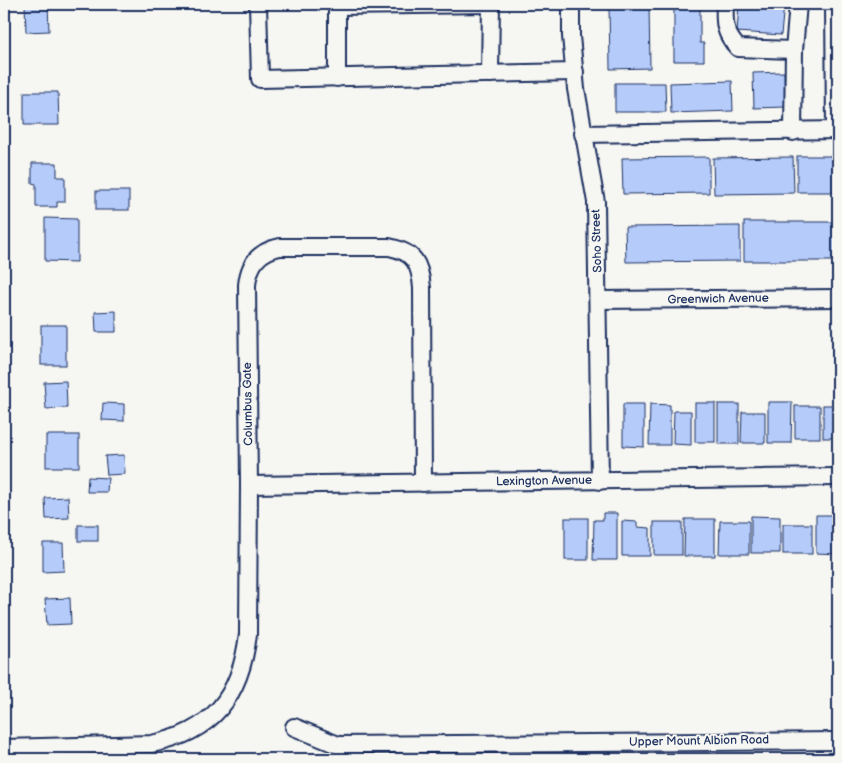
<svg xmlns="http://www.w3.org/2000/svg" width="842" height="763" font-family="'Balsamiq Sans',sans-serif">
<style>
.building{fill:#b5ccfb;stroke:#1b2f5e}
.lines{fill:none;stroke-linecap:round;stroke-linejoin:round}
.lane-casing{stroke:#1b2f5e;stroke-width:12}
.street-casing{stroke:#1b2f5e;stroke-width:20}
.lane{stroke:#f6f6f2;stroke-width:9}
.street{stroke:#f6f6f2;stroke-width:16}
.labels{text-anchor:middle;dominant-baseline:central;stroke-width:4;stroke-linejoin:round;paint-order:stroke}
.street-label{font-size:12px;fill:#1b2f5e;stroke:#f6f6f2}
</style>
<rect width="100%" height="100%" fill="#f6f6f2"/>
<filter id="ink" filterUnits="userSpaceOnUse"><feTurbulence type="fractalNoise" baseFrequency=".02" numOctaves="2"/><feDisplacementMap in="SourceGraphic" scale="10" xChannelSelector="R" yChannelSelector="G"/><feConvolveMatrix kernelMatrix="1 2 1 2 8 2 1 2 1" color-interpolation-filters="sRGB"/></filter>
<g filter="url(#ink)">
<!-- building -->
<g class="building">
<path d="M 25,4 L 48,4 L 49,31 L 26,32 Z"/>
<path d="M 609,4 L 649,4 L 650,68 L 610,69 Z"/>
<path d="M 674,4 L 700,4 L 700,43 L 704,43 L 704,61 L 674,61 Z"/>
<path d="M 739,4 L 784,4 L 781,35 L 737,32 Z"/>
<path d="M 784,72 L 785,107 L 754,108 L 753,73 Z"/>
<path d="M 732,81 L 733,111 L 671,113 L 670,83 Z"/>
<path d="M 615,83 L 665,83 L 666,112 L 615,112 Z"/>
<path d="M 24,92 L 58,92 L 59,125 L 24,125 Z"/>
<rect x="797" y="156" width="41" height="36"/>
<path d="M 709,157 L 709,193 L 623,194 L 622,158 Z"/>
<path d="M 793,157 L 794,193 L 714,194 L 713,158 Z"/>
<path d="M 32,163 L 57,163 L 57,177 L 65,177 L 65,202 L 57,202 L 57,207 L 36,207 L 36,184 L 32,183 Z"/>
<rect x="96" y="191" width="33" height="19"/>
<path d="M 45,218 L 77,219 L 77,262 L 45,261 Z"/>
<rect x="744" y="222" width="94" height="39"/>
<path d="M 740,226 L 740,261 L 626,262 L 625,227 Z"/>
<path d="M 116,311 L 116,332 L 96,332 L 95,312 Z"/>
<rect x="41" y="325" width="25" height="40"/>
<path d="M 66,381 L 67,408 L 46,409 L 44,382 Z"/>
<path d="M 768,402 L 792,402 L 791,443 L 768,443 Z"/>
<path d="M 103,403 L 124,404 L 124,421 L 102,420 Z"/>
<rect x="695" y="403" width="20" height="39"/>
<path d="M 623,404 L 644,404 L 644,447 L 623,446 Z"/>
<path d="M 650,404 L 670,405 L 670,445 L 649,445 Z"/>
<rect x="718" y="404" width="21" height="40"/>
<rect x="823" y="405" width="15" height="33"/>
<rect x="795" y="406" width="25" height="32"/>
<path d="M 674,411 L 691,411 L 691,445 L 673,444 Z"/>
<path d="M 742,412 L 765,412 L 765,443 L 741,443 Z"/>
<rect x="46" y="435" width="33" height="32"/>
<path d="M 124,455 L 125,474 L 107,475 L 105,456 Z"/>
<path d="M 88,477 L 108,478 L 107,492 L 87,492 Z"/>
<path d="M 68,497 L 69,518 L 46,519 L 45,498 Z"/>
<path d="M 603,513 L 617,513 L 617,560 L 593,560 L 594,520 L 603,520 Z"/>
<path d="M 816,515 L 838,515 L 838,554 L 816,553 Z"/>
<path d="M 751,516 L 780,517 L 780,553 L 751,553 Z"/>
<rect x="565" y="518" width="23" height="42"/>
<path d="M 685,519 L 715,519 L 715,556 L 684,556 Z"/>
<path d="M 622,521 L 637,522 L 637,527 L 650,528 L 650,556 L 622,556 Z"/>
<path d="M 720,521 L 749,521 L 749,554 L 719,554 Z"/>
<rect x="654" y="522" width="28" height="33"/>
<rect x="783" y="524" width="29" height="30"/>
<rect x="78" y="525" width="20" height="16"/>
<path d="M 43,543 L 63,543 L 64,571 L 43,572 Z"/>
<path d="M 70,598 L 71,624 L 47,625 L 45,599 Z"/>
</g>
<g class="lines">
<defs>
<path id="lane" d="M 125,745 L 125,759"/>
<g id="street">
<path d="M 258,4 L 260,79 L 575,72"/>
<path d="M 337,4 L 337,78"/>
<path d="M 571,4 L 571,36 L 576,89 L 596,202 L 600,481"/>
<path d="M 725,4 C 724,22 724,33 738,48 L 794,50 L 798,4"/>
<path d="M 834,4 L 835,130"/>
<path d="M 337,6 L 491,4"/>
<path d="M 490,74 L 491,4"/>
<path d="M 793,132 L 794,50"/>
<path d="M 583,134 L 838,130"/>
<path d="M 598,300 L 838,298"/>
<path d="M 249,485 L 838,477"/>
<path d="M 294,727 L 338,745 L 838,741"/>
<path d="M 4,748 L 151,744 C 213,733 241,695 248,634 L 249,485 L 247,285 C 249,264 259,251 280,247 L 389,247 C 414,252 420,263 422,288 L 423,483"/>
</g>
</defs>
<!-- lane casing -->
<use href="#lane" class="lane-casing"/>
<!-- street casing -->
<use href="#street" class="street-casing"/>
<!-- lane -->
<use href="#lane" class="lane"/>
<!-- street -->
<use href="#street" class="street"/>
</g>
</g>
<g class="labels">
<!-- street labels -->
<g class="street-label">
<text transform="translate(597 241) rotate(-92)">Soho Street</text>
<text transform="translate(718 299) rotate(-1)">Greenwich Avenue</text>
<text transform="translate(248 404) rotate(-91)">Columbus Gate</text>
<text transform="translate(544 481) rotate(-1)">Lexington Avenue</text>
<text transform="translate(699 741) rotate(-1)">Upper Mount Albion Road</text>
</g>
</g>
<!-- margin -->
<rect width="842" height="763" fill="none" stroke="#f6f6f2" stroke-width="20"/>
<rect x="10" y="10" width="822" height="743" fill="none" stroke="#1b2f5e" stroke-width="2" filter="url(#ink)"/>
</svg>
